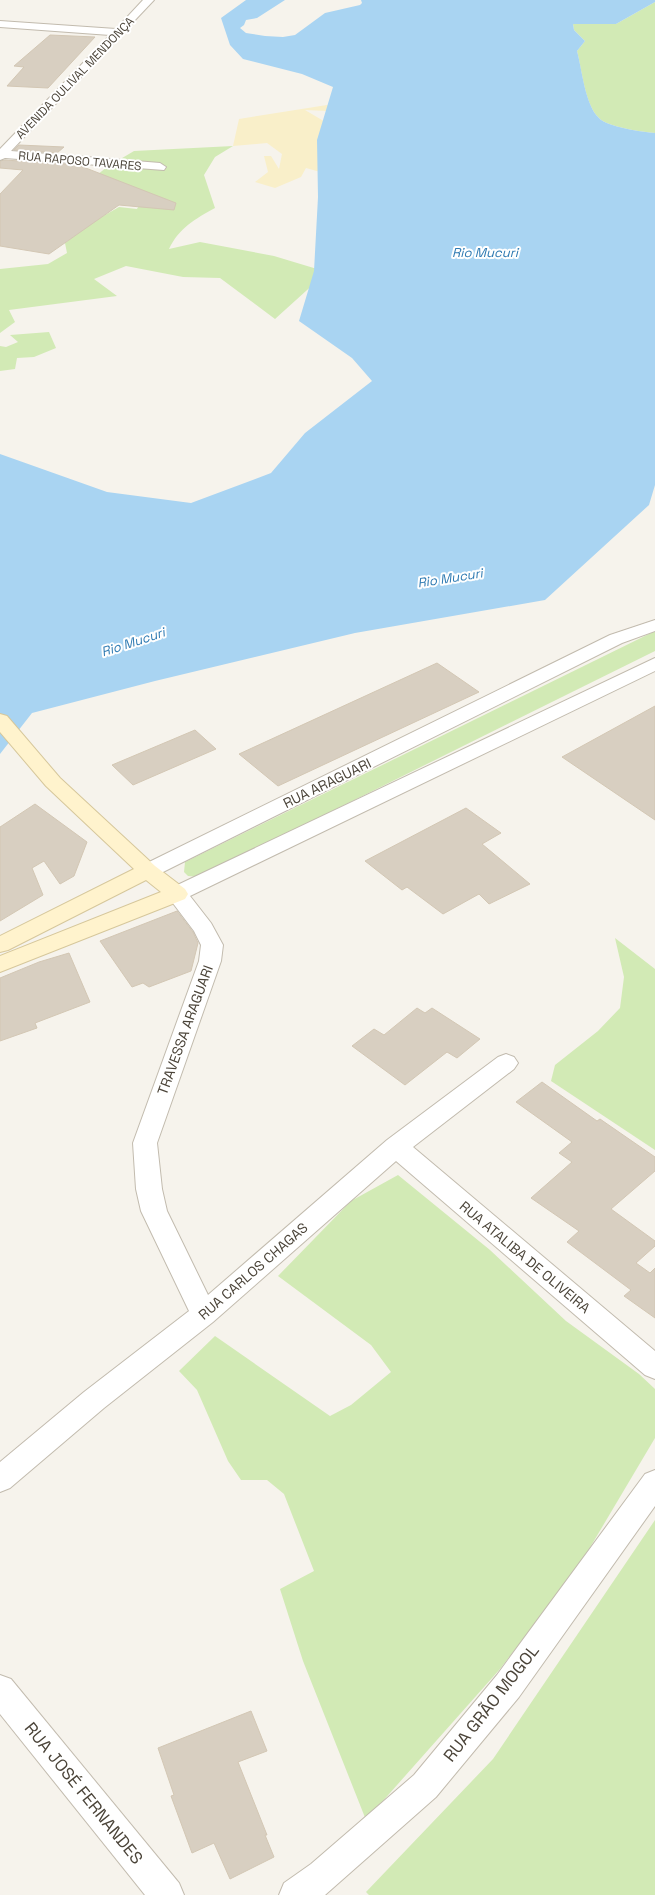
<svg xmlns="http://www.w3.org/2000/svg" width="655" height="1895" font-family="'Space Grotesk',sans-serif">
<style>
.green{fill:#d2eab5}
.sand{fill:#f9efc9}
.water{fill:#a9d4f2}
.building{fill:#d8cfc1;stroke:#d3c7b4}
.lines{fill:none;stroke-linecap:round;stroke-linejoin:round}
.street-casing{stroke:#c2bbae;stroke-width:2}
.secondary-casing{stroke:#d6c79b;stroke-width:2}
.street{fill:#fff;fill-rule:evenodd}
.secondary{fill:#fff3cd;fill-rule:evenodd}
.labels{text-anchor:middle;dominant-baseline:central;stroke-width:4;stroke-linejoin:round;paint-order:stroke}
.far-street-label{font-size:12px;fill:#4b4439;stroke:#fff}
.far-water-label{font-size:13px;font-style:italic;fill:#2e7ab2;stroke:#fff}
.street-label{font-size:14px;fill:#4b4439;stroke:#fff}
.near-street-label{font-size:17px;fill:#4b4439;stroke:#fff}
</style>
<rect width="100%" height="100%" fill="#f6f3ec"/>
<!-- green -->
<g class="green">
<path d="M 655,2 L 655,133 C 643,132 607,127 599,118 C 585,105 582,70 577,51 L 585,41 L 574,30 L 573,24 L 616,24 Z"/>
<path d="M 233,146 L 215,157 L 204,175 L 215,208 C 195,219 179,228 169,249 L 200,242 L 274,256 L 327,272 L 275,319 L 220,278 L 183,277 L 126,266 L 94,279 L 117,296 L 9,310 L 15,322 L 0,333 L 0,269 L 48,264 L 67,253 L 65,243 L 91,223 L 119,207 L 137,209 L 143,197 L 77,191 L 107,167 L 134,151 Z"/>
<path d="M 49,332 L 56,348 L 34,357 L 17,358 L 15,369 L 0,371 L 0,346 L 6,347 L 18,342 L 10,335 Z"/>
<path d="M 655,631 L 655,651 L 199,877 L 188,876 L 184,872 L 185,862 Z"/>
<path d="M 615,938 L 655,969 L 655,1150 L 551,1081 L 555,1065 L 598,1031 L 620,1008 L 624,977 Z"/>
<path d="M 398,1175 L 490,1250 L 566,1321 L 639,1374 L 655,1389 L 655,1438 L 579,1566 L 500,1669 L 366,1820 L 303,1661 L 280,1589 L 314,1571 L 284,1494 L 267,1480 L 241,1480 L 228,1461 L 197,1390 L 179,1371 L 215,1336 L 330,1416 L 351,1405 L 391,1372 L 371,1345 L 278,1276 L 351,1201 Z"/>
<path d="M 655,1520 L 655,1895 L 369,1895 L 366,1892 L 493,1759 Z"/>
</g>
<!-- sand -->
<path class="sand" d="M 346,102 L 351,112 L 305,110 L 361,143 L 356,182 L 306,168 L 301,177 L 275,188 L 255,182 L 268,172 L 264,156 L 271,156 L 279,169 L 282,154 L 267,143 L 233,146 L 239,119 Z"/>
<!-- water -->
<path class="water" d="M 246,0 L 285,0 L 257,18 L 246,20 L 244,25 L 240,28 L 246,33 L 265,36 L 283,37 L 295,35 L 325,13 L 360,5 L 362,3 L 361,0 L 655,0 L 655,2 L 616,24 L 573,24 L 574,30 L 585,41 L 577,51 C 582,69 585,105 599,118 C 607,127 643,132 655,133 L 655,485 L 649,505 L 545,600 L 355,633 L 155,681 L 32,713 L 0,754 L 0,454 L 107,492 L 191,503 L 271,473 L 305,433 L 372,381 L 352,358 L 299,321 L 314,271 L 318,197 L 317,140 L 333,87 L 302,74 L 243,59 L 230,45 L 221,18 Z"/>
<!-- building -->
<g class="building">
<path d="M 50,35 L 95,37 L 48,88 L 7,86 L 24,67 L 14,66 Z"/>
<path d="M 19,145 L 64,147 L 57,153 L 14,150 Z"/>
<path d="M 5,160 L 78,165 L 176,203 L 174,210 L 119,205 L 49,254 L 0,246 L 0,194 L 23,170 L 0,168 L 0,161 Z"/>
<path d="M 437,663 L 479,692 L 278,786 L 239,754 Z"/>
<path d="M 655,706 L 655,820 L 562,757 Z"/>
<path d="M 195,730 L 216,749 L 133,785 L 112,765 Z"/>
<path d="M 35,804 L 87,842 L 74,876 L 60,884 L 44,861 L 32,868 L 43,895 L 0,921 L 0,827 Z"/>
<path d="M 466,808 L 501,833 L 482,844 L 530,884 L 489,904 L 479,894 L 443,914 L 407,887 L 402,890 L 365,861 Z"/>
<path d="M 177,911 L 193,932 L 198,943 L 191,971 L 149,987 L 143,983 L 132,987 L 100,941 Z"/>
<path d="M 69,953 L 90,1002 L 35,1023 L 37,1028 L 0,1041 L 0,978 L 39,962 Z"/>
<path d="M 417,1008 L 425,1013 L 432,1008 L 480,1039 L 457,1058 L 447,1052 L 405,1085 L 352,1046 L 374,1029 L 384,1035 Z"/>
<path d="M 542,1082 L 597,1121 L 600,1119 L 655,1157 L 655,1171 L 611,1209 L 655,1241 L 655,1246 L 636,1263 L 650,1273 L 655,1268 L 655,1318 L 624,1296 L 631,1290 L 567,1242 L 579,1231 L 531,1198 L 572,1162 L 559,1153 L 572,1142 L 516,1102 Z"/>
<path d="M 251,1711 L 267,1751 L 238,1762 L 267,1835 L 265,1835 L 274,1857 L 230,1879 L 214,1843 L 192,1853 L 171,1796 L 174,1795 L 158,1748 Z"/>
</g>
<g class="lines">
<defs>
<g id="street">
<path d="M 143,0 L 154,0 L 11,151 L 160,163 L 166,167 L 164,170 L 5,158 L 0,160 L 0,149 L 110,35 L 0,27 L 0,21 L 116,29 Z"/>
<path d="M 655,620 L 655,631 L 622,643 L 155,876 L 148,878 L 141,876 L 137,871 L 141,866 L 610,635 Z"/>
<path d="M 655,658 L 655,671 L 190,896 L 211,923 L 223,945 L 221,961 L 157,1143 L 162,1189 L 167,1211 L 208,1295 L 387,1140 L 498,1057 L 506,1054 L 514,1057 L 518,1063 L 514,1069 L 413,1147 L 655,1351 L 655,1379 L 645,1375 L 396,1161 L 213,1322 L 104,1408 L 10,1488 L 0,1492 L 0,1462 L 84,1392 L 189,1311 L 141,1211 L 136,1189 L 133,1143 L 199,961 L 201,945 L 194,931 L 166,894 L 169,889 Z"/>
<path d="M 655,1470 L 655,1506 L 519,1697 L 436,1797 L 325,1895 L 279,1895 L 284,1883 L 311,1864 L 414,1775 L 497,1675 L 645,1474 Z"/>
<path d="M 0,1675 L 11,1679 L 179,1883 L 184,1895 L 145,1895 L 0,1714 Z"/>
</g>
<path id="secondary" d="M 0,714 L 7,716 L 60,778 L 155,866 L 185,889 L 188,894 L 185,899 L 0,972 L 0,956 L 161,892 L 146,880 L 8,950 L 0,952 L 0,936 L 134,869 L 46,786 L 0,732 Z"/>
</defs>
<!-- street casing -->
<use href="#street" class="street-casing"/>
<!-- secondary casing -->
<use href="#secondary" class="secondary-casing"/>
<!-- street -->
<use href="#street" class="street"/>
<!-- secondary -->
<use href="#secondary" class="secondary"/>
</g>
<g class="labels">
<!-- far-street labels -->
<g class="far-street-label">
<text transform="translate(75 78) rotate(-46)">AVENIDA OULIVAL MENDONÇA</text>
<text transform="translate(80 161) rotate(5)">RUA RAPOSO TAVARES</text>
</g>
<!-- far-water labels -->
<g class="far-water-label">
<text x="485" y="252">Rio Mucuri</text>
<text transform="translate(450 578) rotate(-9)">Rio Mucuri</text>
<text transform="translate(133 642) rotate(-18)">Rio Mucuri</text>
</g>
<!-- street labels -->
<g class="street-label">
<text transform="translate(327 783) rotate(-26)">RUA ARAGUARI</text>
<text transform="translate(185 1030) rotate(-70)">TRAVESSA ARAGUARI</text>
<text transform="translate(525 1257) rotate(40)">RUA ATALIBA DE OLIVEIRA</text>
<text transform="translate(253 1271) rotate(-41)">RUA CARLOS CHAGAS</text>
</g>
<!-- near-street labels -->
<g class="near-street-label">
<text transform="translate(491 1703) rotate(-52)">RUA GRÃO MOGOL</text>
<text transform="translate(84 1793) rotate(51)">RUA JOSÉ FERNANDES</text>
</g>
</g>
</svg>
